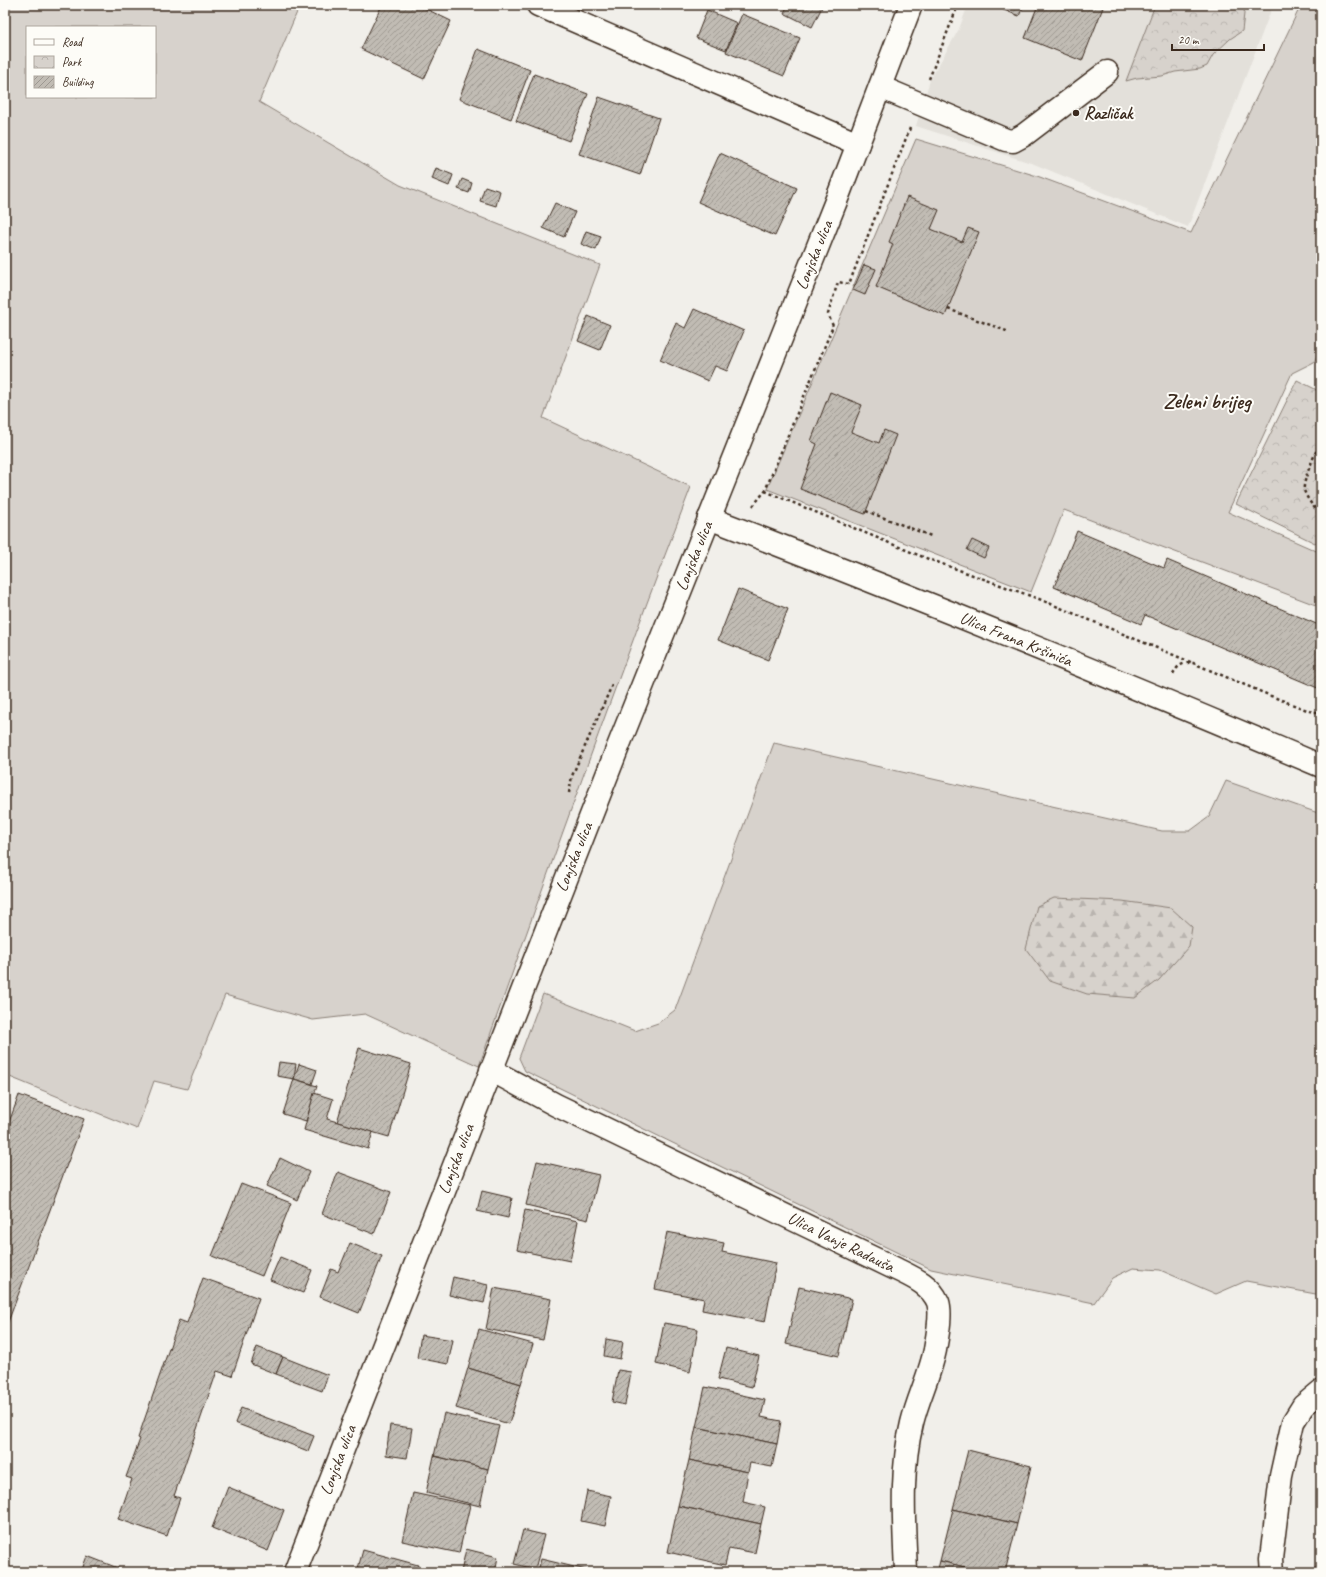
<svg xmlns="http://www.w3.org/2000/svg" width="1326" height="1577" font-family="Caveat,sans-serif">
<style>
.built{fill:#e3e0da}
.green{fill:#d7d2cc;stroke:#897e75;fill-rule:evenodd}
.forest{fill:url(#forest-firs);stroke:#897e75}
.park{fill:url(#park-crowns);stroke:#897e75}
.building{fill:url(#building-hatch);stroke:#3b2a1e}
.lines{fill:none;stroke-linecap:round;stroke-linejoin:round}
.minor-casing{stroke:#3b2a1e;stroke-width:25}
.path{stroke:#3b2a1e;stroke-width:2.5;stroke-dasharray:3 3;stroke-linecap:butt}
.minor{stroke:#fdfcf7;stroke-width:22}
.poi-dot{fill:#3b2a1e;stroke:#fdfcf7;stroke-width:1.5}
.labels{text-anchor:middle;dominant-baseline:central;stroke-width:4;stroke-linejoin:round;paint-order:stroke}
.poi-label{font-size:17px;font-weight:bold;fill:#3b2a1e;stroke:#fdfcf7;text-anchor:start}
.street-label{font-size:17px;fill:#3b2a1e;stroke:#fdfcf7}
.district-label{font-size:21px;font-weight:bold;fill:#3b2a1e;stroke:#fdfcf7}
</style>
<defs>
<pattern id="forest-firs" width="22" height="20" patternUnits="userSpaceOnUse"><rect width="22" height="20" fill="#d7d2cc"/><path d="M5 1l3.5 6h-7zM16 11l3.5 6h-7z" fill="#b9b4af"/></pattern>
<pattern id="park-crowns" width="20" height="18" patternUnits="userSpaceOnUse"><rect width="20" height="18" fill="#d7d2cc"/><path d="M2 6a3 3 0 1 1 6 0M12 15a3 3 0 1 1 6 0" fill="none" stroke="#b9b4af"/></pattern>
<pattern id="building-hatch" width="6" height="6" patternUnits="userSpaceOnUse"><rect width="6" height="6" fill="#c1bcb4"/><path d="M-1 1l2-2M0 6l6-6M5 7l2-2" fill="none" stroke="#9e9992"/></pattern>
</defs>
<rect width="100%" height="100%" fill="#f1efea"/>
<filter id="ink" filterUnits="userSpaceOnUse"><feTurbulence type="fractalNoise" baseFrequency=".025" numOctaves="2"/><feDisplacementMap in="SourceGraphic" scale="8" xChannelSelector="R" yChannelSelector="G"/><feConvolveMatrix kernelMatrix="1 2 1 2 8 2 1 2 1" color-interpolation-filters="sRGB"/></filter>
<g filter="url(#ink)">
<!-- built -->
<path class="built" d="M 968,5 L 1273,5 L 1188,227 L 1034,164 L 916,126 L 930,80 L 959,29 Z"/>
<!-- green -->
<g class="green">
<path d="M 5,5 L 300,5 L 259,102 L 400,185 L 600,265 L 543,418 L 691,487 C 617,679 548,873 479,1066 L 365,1014 L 313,1020 L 225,995 L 187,1089 L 154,1081 L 137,1129 L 5,1075 ZM 27,27 L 155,27 L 155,97 L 27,97 Z"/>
<path d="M 1301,5 L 1321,5 L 1321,347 L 1314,362 L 1292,373 L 1228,512 L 1321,553 L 1321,607 L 1064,510 L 1031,592 L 767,489 L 916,139 L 1037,176 L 1191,233 Z"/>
<path d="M 774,743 L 1162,831 L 1190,831 L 1209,817 L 1226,781 L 1321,814 L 1321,1295 L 1246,1281 L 1216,1294 L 1160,1270 L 1133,1268 L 1112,1278 L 1094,1303 L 931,1269 L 525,1071 L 519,1058 L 543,994 L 635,1031 L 658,1023 L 675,1010 Z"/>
</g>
<!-- forest -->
<path class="forest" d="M 1054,898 L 1122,901 L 1171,908 L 1192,927 L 1189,946 L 1159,980 L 1135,998 L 1087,994 L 1050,981 L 1026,949 L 1037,906 Z"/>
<!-- park -->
<g class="park">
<path d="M 1155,5 L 1245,5 L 1242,31 L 1230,39 L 1213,55 L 1207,66 L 1200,69 L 1175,72 L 1162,76 L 1137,78 L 1126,81 Z"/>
<path d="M 1297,380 L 1321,392 L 1321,546 L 1236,504 Z"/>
</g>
<!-- building -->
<g class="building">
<path d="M 382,5 L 418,5 L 451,21 L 424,79 L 361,49 Z"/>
<path d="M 788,5 L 823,5 L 812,27 L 784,13 Z"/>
<path d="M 991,5 L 1024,5 L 1019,16 Z"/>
<path d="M 1038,5 L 1104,5 L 1082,61 L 1025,38 Z"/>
<path d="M 707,10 L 737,23 L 726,50 L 696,38 Z"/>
<path d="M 742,14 L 800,38 L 784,76 L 726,52 Z"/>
<path d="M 478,49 L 530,70 L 511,119 L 459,99 Z"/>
<path d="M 534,74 L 588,94 L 569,141 L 516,121 Z"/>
<path d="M 599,97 L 659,118 L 640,175 L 579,154 Z"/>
<path d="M 720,153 L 797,188 L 775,236 L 698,202 Z"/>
<path d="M 436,168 L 453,175 L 449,186 L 432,179 Z"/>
<path d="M 462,179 L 472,183 L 469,193 L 458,189 Z"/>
<path d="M 485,186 L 500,191 L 496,206 L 480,201 Z"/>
<path d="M 907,197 L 939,210 L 931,229 L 962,242 L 968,228 L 979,232 L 945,316 L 876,287 L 893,244 L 889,242 Z"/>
<path d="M 555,203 L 575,212 L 564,237 L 543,228 Z"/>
<path d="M 586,231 L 601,236 L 596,250 L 581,244 Z"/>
<path d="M 864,265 L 876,269 L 865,295 L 853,290 Z"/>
<path d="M 694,309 L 744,331 L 727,371 L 715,366 L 708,381 L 660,360 L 676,323 L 685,328 Z"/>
<path d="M 588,316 L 610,325 L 600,350 L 578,341 Z"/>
<path d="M 830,392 L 862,405 L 851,432 L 879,443 L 884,430 L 896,435 L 865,514 L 800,489 L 817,444 L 811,441 Z"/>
<path d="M 1077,531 L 1164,568 L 1167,560 L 1321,626 L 1320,689 L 1145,615 L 1141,624 L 1054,587 Z"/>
<path d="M 972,540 L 989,548 L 984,558 L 967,550 Z"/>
<path d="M 738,589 L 788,609 L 768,660 L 718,640 Z"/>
<path d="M 359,1048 L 411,1064 L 389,1137 L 337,1122 Z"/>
<path d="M 279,1062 L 296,1064 L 294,1079 L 277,1076 Z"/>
<path d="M 299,1064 L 317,1070 L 312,1084 L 294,1079 Z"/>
<path d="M 294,1079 L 317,1086 L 306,1121 L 283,1114 Z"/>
<path d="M 314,1093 L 333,1099 L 327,1119 L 373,1132 L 368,1149 L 304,1130 Z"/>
<path d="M 19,1095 L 84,1119 L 5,1330 L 5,1133 Z"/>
<path d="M 280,1158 L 309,1172 L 297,1200 L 267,1186 Z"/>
<path d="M 537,1161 L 599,1175 L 588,1220 L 526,1205 Z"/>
<path d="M 338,1172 L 391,1192 L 374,1234 L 322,1214 Z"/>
<path d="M 241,1184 L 291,1203 L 262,1276 L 212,1256 Z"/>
<path d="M 482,1191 L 512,1198 L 508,1218 L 477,1211 Z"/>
<path d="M 525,1210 L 578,1221 L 570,1261 L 517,1250 Z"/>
<path d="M 667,1232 L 724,1243 L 722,1252 L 776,1263 L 765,1322 L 702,1310 L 704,1299 L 655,1289 Z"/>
<path d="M 350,1243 L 382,1256 L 359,1313 L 320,1297 L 331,1269 L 338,1272 Z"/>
<path d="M 280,1257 L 312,1270 L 303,1293 L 270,1280 Z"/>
<path d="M 453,1277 L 488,1285 L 484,1303 L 449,1295 Z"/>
<path d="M 203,1278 L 259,1298 L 232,1376 L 217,1371 L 174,1496 L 180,1498 L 167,1536 L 118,1519 L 132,1479 L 126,1477 L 140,1439 L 138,1438 L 179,1320 L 187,1323 Z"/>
<path d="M 799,1287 L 852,1299 L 839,1356 L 786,1344 Z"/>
<path d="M 494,1288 L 551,1299 L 543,1340 L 486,1329 Z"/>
<path d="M 664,1323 L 698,1329 L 690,1372 L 656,1364 Z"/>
<path d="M 479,1329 L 533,1344 L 521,1384 L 468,1368 Z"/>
<path d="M 421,1335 L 453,1340 L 448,1364 L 417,1358 Z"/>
<path d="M 606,1339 L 623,1342 L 620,1359 L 604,1356 Z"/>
<path d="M 257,1347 L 283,1357 L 276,1374 L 251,1364 Z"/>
<path d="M 726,1348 L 759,1356 L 752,1387 L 718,1379 Z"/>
<path d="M 283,1357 L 328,1375 L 322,1391 L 276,1374 Z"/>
<path d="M 468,1368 L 521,1384 L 509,1424 L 456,1408 Z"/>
<path d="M 618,1370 L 631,1372 L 625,1405 L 612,1402 Z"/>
<path d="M 705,1387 L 765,1400 L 761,1417 L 781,1421 L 777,1444 L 696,1427 Z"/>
<path d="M 241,1408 L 314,1436 L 308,1451 L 235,1423 Z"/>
<path d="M 444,1413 L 499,1426 L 488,1469 L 434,1456 Z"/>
<path d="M 390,1425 L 412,1428 L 407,1458 L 386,1455 Z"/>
<path d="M 696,1427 L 777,1444 L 772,1467 L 750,1463 L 748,1472 L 689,1460 Z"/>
<path d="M 968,1450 L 1031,1466 L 1017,1524 L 953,1509 Z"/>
<path d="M 434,1456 L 488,1469 L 480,1506 L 426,1493 Z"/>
<path d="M 689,1460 L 748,1472 L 743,1502 L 765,1507 L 761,1524 L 678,1506 Z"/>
<path d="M 228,1487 L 284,1510 L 268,1551 L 212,1528 Z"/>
<path d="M 587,1491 L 611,1496 L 605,1526 L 581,1521 Z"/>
<path d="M 413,1493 L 470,1505 L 459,1553 L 402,1541 Z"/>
<path d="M 678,1506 L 761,1524 L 755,1553 L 729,1548 L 725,1565 L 668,1552 Z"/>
<path d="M 953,1509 L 1017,1524 L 1005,1572 L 985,1572 L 940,1561 Z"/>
<path d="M 523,1530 L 544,1535 L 535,1569 L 514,1564 Z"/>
<path d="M 466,1549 L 498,1557 L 495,1572 L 461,1572 Z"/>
<path d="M 363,1550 L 418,1565 L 416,1572 L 357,1572 Z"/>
<path d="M 87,1556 L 128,1572 L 81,1572 Z"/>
<path d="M 541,1559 L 591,1571 L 591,1572 L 538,1572 Z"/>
<path d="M 940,1561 L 985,1572 L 937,1572 Z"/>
</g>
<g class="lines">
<defs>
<g id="minor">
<path d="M 538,5 L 858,144"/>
<path d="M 880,87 L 1006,140 L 1013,141 L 1024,135 L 1107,72"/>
<path d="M 709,518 C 915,597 1119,680 1321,766"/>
<path d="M 491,1070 L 556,1105 L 896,1269 C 912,1277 930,1284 938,1302 C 942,1314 937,1338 935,1350 C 930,1375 918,1398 912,1423 C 900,1472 904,1522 906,1572"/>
<path d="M 295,1572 L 616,752 L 840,191 L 911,5"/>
<path d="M 1272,1572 L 1271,1559 L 1281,1476 L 1293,1422 L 1303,1406 L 1321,1391"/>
</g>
</defs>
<!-- minor casing -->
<use href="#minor" class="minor-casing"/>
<!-- path -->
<g class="path">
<path d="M 929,79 L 958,5"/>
<path d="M 948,309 L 1009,332"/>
<path d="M 1321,440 C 1317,450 1302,481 1304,490 C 1307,500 1315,508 1321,516"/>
<path d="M 765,491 L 923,557 L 1039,599 L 1193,663"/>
<path d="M 753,506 L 765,491 L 833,326 L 828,314 L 838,282 L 849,284 L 910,128"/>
<path d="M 866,511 L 931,536"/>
<path d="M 1173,674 C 1177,666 1183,662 1193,663 L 1271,696 L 1312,712 L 1321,712"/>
<path d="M 569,793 L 572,776 L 612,685"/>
</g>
<!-- minor -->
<use href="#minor" class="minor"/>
</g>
</g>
<!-- markers -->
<circle class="poi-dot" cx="1076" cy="113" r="4"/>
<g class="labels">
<!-- poi labels -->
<g class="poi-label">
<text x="1084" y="113">Različak</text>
</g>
<!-- street labels -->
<g class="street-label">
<text transform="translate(814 255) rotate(-68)">Lonjska ulica</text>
<text transform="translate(694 556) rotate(-68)">Lonjska ulica</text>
<text transform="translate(1016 639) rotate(22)">Ulica Frana Kršinića</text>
<text transform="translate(574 857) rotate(-68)">Lonjska ulica</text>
<text transform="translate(456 1159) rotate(-69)">Lonjska ulica</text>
<text transform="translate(841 1242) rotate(26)">Ulica Vanje Radauša</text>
<text transform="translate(338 1460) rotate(-69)">Lonjska ulica</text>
</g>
<!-- district labels -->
<g class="district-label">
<text x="1207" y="401">Zeleni brijeg</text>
</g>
</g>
<!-- margin -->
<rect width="1326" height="1577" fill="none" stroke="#fdfcf7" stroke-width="20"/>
<rect x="10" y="10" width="1306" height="1557" fill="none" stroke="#3b2a1e" stroke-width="1.5" filter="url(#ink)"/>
<!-- legend -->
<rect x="26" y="26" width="130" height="72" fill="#fdfcf7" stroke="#afa8a0"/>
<rect x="34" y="39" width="20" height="6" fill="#fdfcf7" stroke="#afa8a0"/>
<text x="62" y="46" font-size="12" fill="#3b2a1e">Road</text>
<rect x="34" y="56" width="20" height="12" fill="url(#park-crowns)" stroke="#afa8a0"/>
<text x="62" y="66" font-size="12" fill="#3b2a1e">Park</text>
<rect x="34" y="76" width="20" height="12" fill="url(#building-hatch)" stroke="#afa8a0"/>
<text x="62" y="86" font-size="12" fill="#3b2a1e">Building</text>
<!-- scale -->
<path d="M1172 44v6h92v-6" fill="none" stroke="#3b2a1e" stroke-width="2"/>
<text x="1178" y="44" font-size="12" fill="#3b2a1e" stroke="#fdfcf7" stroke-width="3" paint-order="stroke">20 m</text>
</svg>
